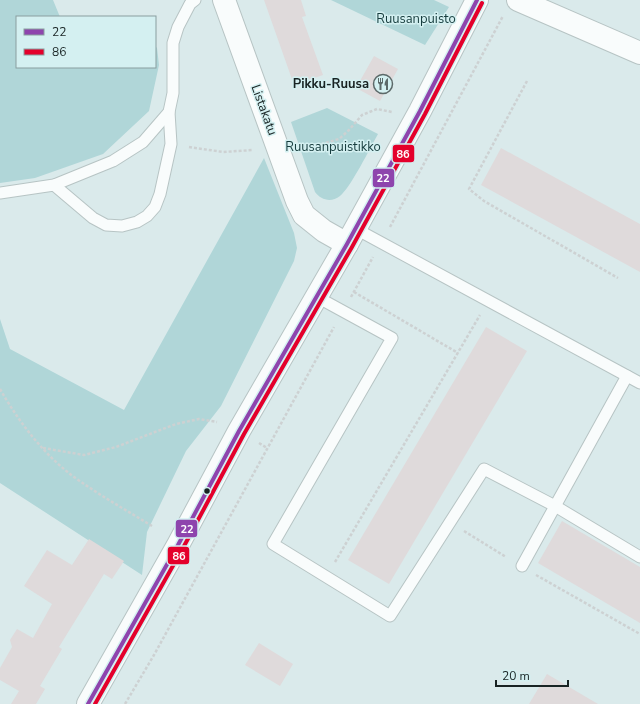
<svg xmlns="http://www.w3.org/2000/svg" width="640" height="704" font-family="'Nunito Sans',sans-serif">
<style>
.green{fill:#b0d6d8}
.building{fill:#dfdadb}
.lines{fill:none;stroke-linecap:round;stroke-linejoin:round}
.lane-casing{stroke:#b7c4c4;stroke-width:13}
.street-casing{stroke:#b7c4c4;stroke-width:24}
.secondary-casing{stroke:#b7c4c4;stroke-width:24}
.path{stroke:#cdd1d2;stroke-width:2.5;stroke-dasharray:3 2;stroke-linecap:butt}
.lane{stroke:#f9fcfc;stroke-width:11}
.street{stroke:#f9fcfc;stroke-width:22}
.secondary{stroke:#f9fcfc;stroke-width:22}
.bus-1-casing{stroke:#d4f0f1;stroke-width:7}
.bus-2-casing{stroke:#d4f0f1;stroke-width:7}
.bus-1{stroke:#8e44ad;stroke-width:4}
.bus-2{stroke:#e4002b;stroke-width:4}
.bus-dot{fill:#182323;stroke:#d4f0f1;stroke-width:1.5}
.labels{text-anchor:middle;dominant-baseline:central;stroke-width:3;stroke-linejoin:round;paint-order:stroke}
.park-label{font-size:13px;fill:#173d3e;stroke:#d4f0f1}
.poi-label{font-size:13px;font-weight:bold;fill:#182323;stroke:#d4f0f1;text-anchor:end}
.street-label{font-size:13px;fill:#182323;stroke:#d4f0f1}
.line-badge{stroke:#d4f0f1;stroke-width:1.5}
.badge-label{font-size:11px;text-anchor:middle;font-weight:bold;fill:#fff}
</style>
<rect width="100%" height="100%" fill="#daeaeb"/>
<!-- green -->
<g class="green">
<path d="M 0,0 L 53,0 L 60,17 L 17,17 L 17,67 L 155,67 L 155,46 L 157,48 L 159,65 L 149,111 L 103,154 L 35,178 L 0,183 Z"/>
<path d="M 331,0 L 434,0 L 449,7 L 425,45 Z"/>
<path d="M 327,108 L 378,134 C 370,148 351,187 340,196 C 331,203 321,200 315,192 L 291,122 Z"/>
<path d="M 264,158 L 294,233 L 297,248 L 294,261 L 221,406 L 186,451 L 147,532 L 142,575 L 0,483 L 0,319 L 10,349 L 124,410 Z"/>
</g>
<!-- building -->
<g class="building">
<path d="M 264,0 L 301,0 L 306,16 L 302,17 L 323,75 L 294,85 Z"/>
<path d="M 374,56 L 398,69 L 380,101 L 356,88 Z"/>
<path d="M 501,148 L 640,224 L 640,272 L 481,185 Z"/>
<path d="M 486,327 L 527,351 L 389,584 L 348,560 Z"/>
<path d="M 562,521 L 640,567 L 640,623 L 538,563 Z"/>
<path d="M 89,539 L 124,561 L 112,579 L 104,574 L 59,647 L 62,649 L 40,686 L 45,689 L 36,704 L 11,704 L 19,691 L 0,680 L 0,668 L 12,647 L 10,640 L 17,629 L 33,638 L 52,604 L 24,586 L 47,550 L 72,565 Z"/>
<path d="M 259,643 L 293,664 L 280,686 L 245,665 Z"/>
<path d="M 547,674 L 598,704 L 529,704 Z"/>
</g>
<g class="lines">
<defs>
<g id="lane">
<path d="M 54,185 L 93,218 L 106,225 L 122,226 L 137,222 L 147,216 L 155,207 L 160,194 L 171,144 L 169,112"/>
<path d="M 0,193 L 54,185 L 113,161 L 143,142 L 169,112 L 173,93 L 173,43 L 178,27 L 190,4 L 195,0"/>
<path d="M 356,229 L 640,383"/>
<path d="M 317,297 L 392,338 L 273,544 L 390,616 L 484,469 L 555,506 L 640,557"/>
<path d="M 522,566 L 627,376"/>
</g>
<g id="street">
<path d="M 224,0 L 297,201 L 304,215 L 324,231 L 347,244"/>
<path d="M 518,0 L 640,53"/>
</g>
<path id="secondary" d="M 88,704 L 178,545 L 239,431 L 347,244 L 420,111 L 477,0"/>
</defs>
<!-- lane casing -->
<use href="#lane" class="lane-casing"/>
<!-- street casing -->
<use href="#street" class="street-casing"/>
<!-- secondary casing -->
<use href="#secondary" class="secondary-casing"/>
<!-- path -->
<g class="path">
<path d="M 527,81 L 469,189 L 484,201 L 618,278"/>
<path d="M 189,147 L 223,152 L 253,150"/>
<path d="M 302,150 L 339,139 L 349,130 L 362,115 L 377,109 L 392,112"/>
<path d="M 390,227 L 503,16"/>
<path d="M 354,292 L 458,353"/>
<path d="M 351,297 L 373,257"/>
<path d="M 0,389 C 19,422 43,454 74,477 C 99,495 126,510 152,526"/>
<path d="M 259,443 L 267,448"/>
<path d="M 43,448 L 84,455 L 116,447 L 176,424 L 199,419 L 217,422"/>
<path d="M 464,531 L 506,557"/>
<path d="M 335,562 L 480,315"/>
<path d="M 536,575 L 640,634"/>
<path d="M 125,704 L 154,655 L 334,327"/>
</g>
<!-- lane -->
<use href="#lane" class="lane"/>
<!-- street -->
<use href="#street" class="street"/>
<!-- secondary -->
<use href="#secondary" class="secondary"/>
<defs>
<path id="bus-1" d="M 88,704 L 178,545 L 239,431 L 347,244 L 420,111 L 477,0"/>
<path id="bus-2" d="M 95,704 L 183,548 L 244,434 L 352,247 L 425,114 L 482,3"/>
</defs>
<!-- bus-1 casing -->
<use href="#bus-1" class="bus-1-casing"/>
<!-- bus-2 casing -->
<use href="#bus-2" class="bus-2-casing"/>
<!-- bus-1 -->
<use href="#bus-1" class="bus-1"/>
<!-- bus-2 -->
<use href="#bus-2" class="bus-2"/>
</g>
<!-- icons -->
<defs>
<symbol id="restaurant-ring" viewBox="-11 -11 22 22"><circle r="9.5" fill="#d4f0f1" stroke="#5c6969" stroke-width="1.5"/><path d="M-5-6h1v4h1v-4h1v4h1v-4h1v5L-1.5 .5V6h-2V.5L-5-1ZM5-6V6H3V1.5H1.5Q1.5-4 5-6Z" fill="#5c6969"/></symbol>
</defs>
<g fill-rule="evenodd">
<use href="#restaurant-ring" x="372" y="73" width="22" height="22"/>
</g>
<!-- markers -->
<circle class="bus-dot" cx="207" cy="491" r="3.5"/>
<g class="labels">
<!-- park labels -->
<g class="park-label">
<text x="416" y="19">Ruusanpuisto</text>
<text x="333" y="147">Ruusanpuistikko</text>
</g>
<!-- poi labels -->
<g class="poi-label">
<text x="369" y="84">Pikku-Ruusa</text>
</g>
<!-- street labels -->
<g class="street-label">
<text transform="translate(264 110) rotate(70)">Listakatu</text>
</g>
</g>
<g class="line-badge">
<rect x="392" y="144" width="23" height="19" rx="4" fill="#e4002b"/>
<rect x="372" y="168" width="23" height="20" rx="4" fill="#8e44ad"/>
<rect x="175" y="519" width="23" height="19" rx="4" fill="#8e44ad"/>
<rect x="167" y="546" width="23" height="19" rx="4" fill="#e4002b"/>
</g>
<g class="badge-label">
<text x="403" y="158">86</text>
<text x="383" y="182">22</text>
<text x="187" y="533">22</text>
<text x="179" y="560">86</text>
</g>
<!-- legend -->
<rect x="16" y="16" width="140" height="52" fill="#d4f0f1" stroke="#899e9f"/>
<rect x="24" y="29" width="20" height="6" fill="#8e44ad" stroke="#899e9f"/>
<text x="52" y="36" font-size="12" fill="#182323">22</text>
<rect x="24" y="49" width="20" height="6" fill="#e4002b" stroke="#899e9f"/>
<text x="52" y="56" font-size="12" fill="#182323">86</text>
<!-- scale -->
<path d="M496 680v6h72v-6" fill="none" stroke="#182323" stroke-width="2"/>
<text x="502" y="680" font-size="12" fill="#182323" stroke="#d4f0f1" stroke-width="3" paint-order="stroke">20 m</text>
</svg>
